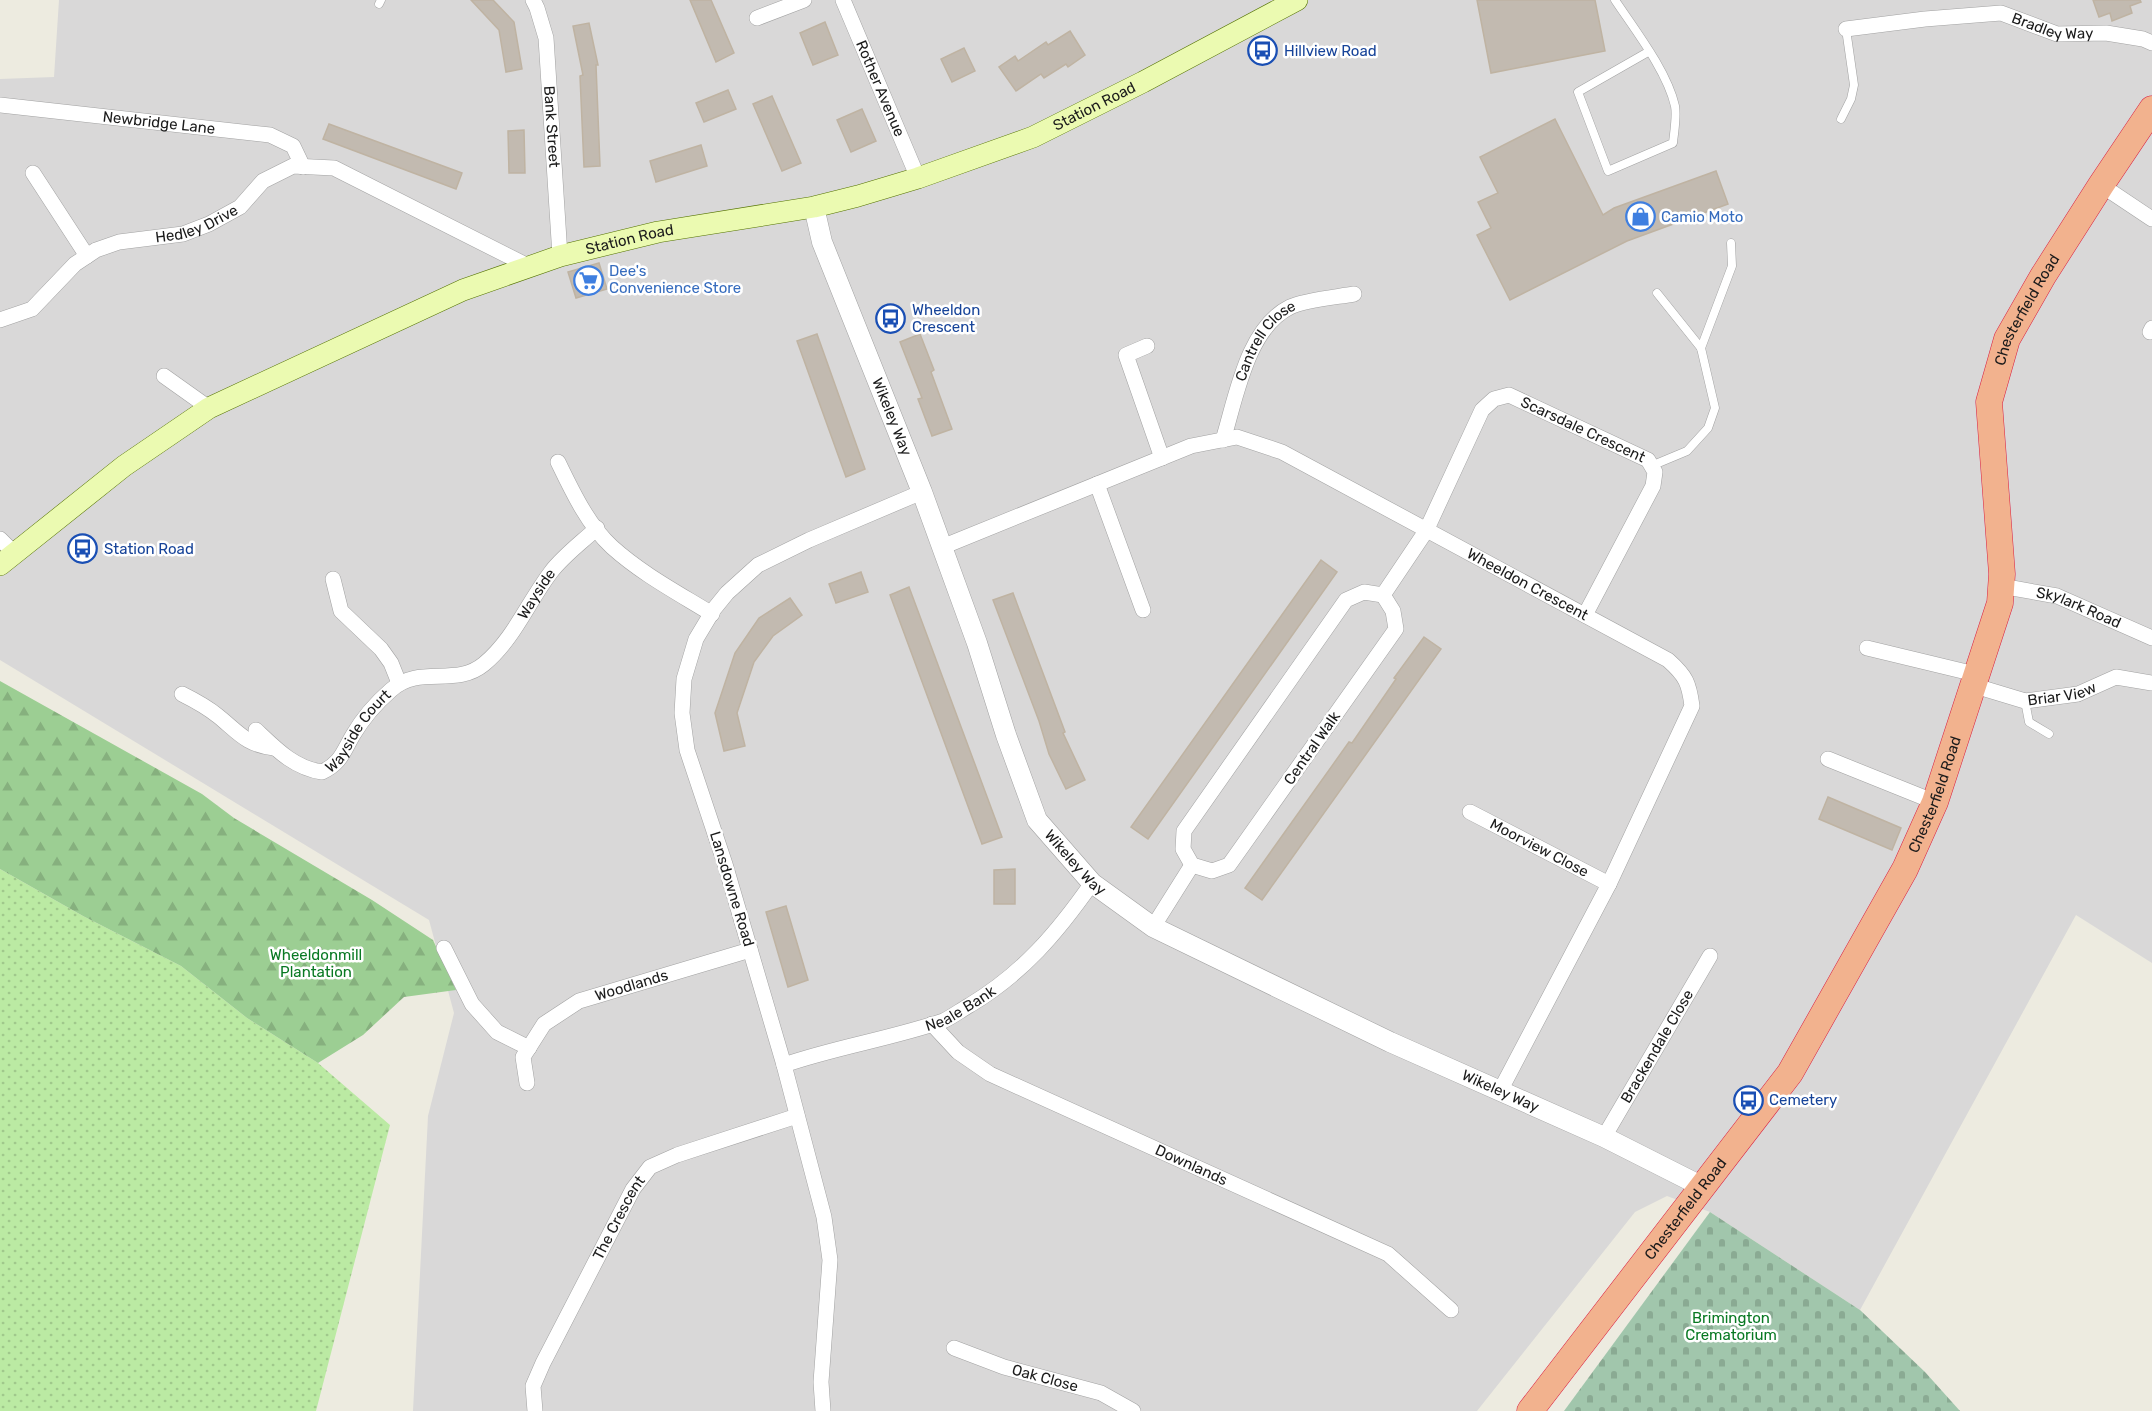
<svg xmlns="http://www.w3.org/2000/svg" width="2152" height="1411" font-family="Rubik,sans-serif">
<style>
.residential{fill:#d9d8d8}
.grass{fill:url(#grass-dots)}
.forest{fill:url(#forest-firs)}
.cemetery{fill:url(#cemetery-stones)}
.building{fill:#c2bab0;stroke:#bfb3a2;stroke-width:1.5}
.lines{fill:none;stroke-linecap:round;stroke-linejoin:round}
.service-casing{stroke:#a2a2a2;stroke-width:9}
.minor-casing{stroke:#a2a2a2;stroke-width:16}
.tertiary-casing{stroke:#a2a2a2;stroke-width:21}
.secondary-casing{stroke:#547202;stroke-width:22}
.trunk-casing{stroke:#d91f42;stroke-width:27}
.service{stroke:#fff;stroke-width:8}
.minor{stroke:#fff;stroke-width:15}
.tertiary{stroke:#fff;stroke-width:20}
.secondary{stroke:#ebfab1;stroke-width:21}
.trunk{stroke:#f2b28e;stroke-width:26}
.labels{text-anchor:middle;dominant-baseline:central;stroke-width:5;stroke-linejoin:round;paint-order:stroke}
.street-label{font-size:15px;fill:#1b1b1b;stroke:#fff}
.transit-label{font-size:15px;fill:#164399;stroke:#fff;text-anchor:start}
.shop-label{font-size:15px;fill:#366cbe;stroke:#fff;text-anchor:start}
.park-label{font-size:15px;fill:#097923;stroke:#fff}
</style>
<defs>
<pattern id="grass-dots" width="8" height="8" patternUnits="userSpaceOnUse" patternTransform="scale(1.5)"><rect width="8" height="8" fill="#bbeaa3"/><path d="M2 2h.1M6 6h.1" fill="none" stroke="#a0c88c" stroke-width="1.8" stroke-linecap="round"/></pattern>
<pattern id="forest-firs" width="22" height="20" patternUnits="userSpaceOnUse" patternTransform="scale(1.5)"><rect width="22" height="20" fill="#9cce93"/><path d="M5 1l3.5 6h-7zM16 11l3.5 6h-7z" fill="#86b07e"/></pattern>
<pattern id="cemetery-stones" width="16" height="16" patternUnits="userSpaceOnUse" patternTransform="scale(1.5)"><rect width="16" height="16" fill="#a1c6ac"/><path d="M2 7V4a2 2 0 0 1 4 0v3zM10 15v-3a2 2 0 0 1 4 0v3z" fill="#8aaa93"/></pattern>
</defs>
<rect width="100%" height="100%" fill="#edebe0"/>
<!-- residential -->
<path class="residential" d="M 59,0 L 2152,0 L 2152,963 L 2076,915 L 1860,1310 L 1710,1212 L 1667,1196 L 1635,1212 L 1477,1411 L 413,1411 L 428,1116 L 454,1013 L 429,920 L 0,660 L 0,79 L 54,77 Z"/>
<!-- grass -->
<path class="grass" d="M 0,869 L 83,916 L 181,966 L 247,1018 L 318,1063 L 390,1125 L 316,1411 L 0,1411 Z"/>
<!-- forest -->
<path class="forest" d="M 0,681 L 202,794 L 234,818 L 372,900 L 433,940 L 456,990 L 404,997 L 363,1035 L 318,1063 L 247,1018 L 181,966 L 83,916 L 0,869 Z"/>
<!-- cemetery -->
<path class="cemetery" d="M 1710,1212 L 1860,1310 L 1925,1372 L 1960,1411 L 1564,1411 Z"/>
<!-- building -->
<g class="building">
<path d="M 471,0 L 493,0 L 514,22 L 522,69 L 506,72 L 499,30 Z"/>
<path d="M 690,0 L 711,0 L 734,53 L 716,62 Z"/>
<path d="M 1477,0 L 1595,0 L 1605,51 L 1491,73 Z"/>
<path d="M 2093,0 L 2140,0 L 2141,2 L 2130,6 L 2132,13 L 2112,21 L 2110,13 L 2099,17 Z"/>
<path d="M 825,22 L 838,55 L 813,65 L 800,33 Z"/>
<path d="M 589,23 L 598,65 L 596,65 L 600,166 L 584,167 L 580,76 L 583,75 L 573,26 Z"/>
<path d="M 1070,31 L 1085,55 L 1068,67 L 1066,64 L 1044,78 L 1041,74 L 1016,91 L 999,67 L 1015,56 L 1018,61 L 1046,42 L 1048,45 Z"/>
<path d="M 964,48 L 975,71 L 952,82 L 941,59 Z"/>
<path d="M 728,90 L 736,109 L 704,122 L 696,103 Z"/>
<path d="M 772,96 L 801,163 L 782,171 L 753,104 Z"/>
<path d="M 862,109 L 876,141 L 851,152 L 837,120 Z"/>
<path d="M 1555,119 L 1603,215 L 1614,208 L 1716,171 L 1728,204 L 1627,241 L 1510,300 L 1477,235 L 1491,228 L 1478,202 L 1498,193 L 1480,157 Z"/>
<path d="M 329,124 L 462,173 L 456,189 L 323,139 Z"/>
<path d="M 524,130 L 525,173 L 509,173 L 508,131 Z"/>
<path d="M 701,145 L 707,166 L 656,182 L 650,161 Z"/>
<path d="M 599,263 L 607,289 L 576,298 L 568,272 Z"/>
<path d="M 817,334 L 865,469 L 846,477 L 797,341 Z"/>
<path d="M 920,334 L 934,370 L 931,372 L 952,429 L 932,436 L 918,399 L 922,398 L 900,342 Z"/>
<path d="M 1321,560 L 1337,572 L 1148,839 L 1131,827 Z"/>
<path d="M 861,572 L 868,592 L 836,603 L 829,584 Z"/>
<path d="M 909,587 L 1002,837 L 982,844 L 890,595 Z"/>
<path d="M 1013,593 L 1065,732 L 1063,733 L 1085,780 L 1066,789 L 1049,754 L 1039,721 L 993,600 Z"/>
<path d="M 790,598 L 802,615 L 773,636 L 754,662 L 737,713 L 745,746 L 724,751 L 715,713 L 735,653 L 759,618 Z"/>
<path d="M 1424,637 L 1441,649 L 1262,900 L 1245,888 L 1349,742 L 1352,743 L 1396,679 L 1394,678 Z"/>
<path d="M 1828,797 L 1901,828 L 1892,850 L 1819,819 Z"/>
<path d="M 1015,869 L 1015,904 L 994,904 L 994,870 Z"/>
<path d="M 786,906 L 808,980 L 788,987 L 766,912 Z"/>
</g>
<g class="lines">
<defs>
<g id="service">
<path d="M 1615,0 C 1635,30 1667,71 1675,106 C 1677,117 1674,132 1673,143 L 1608,171 L 1578,92 L 1648,52"/>
<path d="M 379,4 L 381,0"/>
<path d="M 1841,119 L 1851,99 L 1854,85 L 1846,29"/>
<path d="M 1701,348 L 1732,266 L 1731,243"/>
<path d="M 1651,466 L 1687,451 L 1708,428 L 1715,408 L 1701,348 L 1657,293"/>
<path d="M 2025,701 L 2029,722 L 2049,734"/>
</g>
<g id="minor">
<path id="s1" d="M 533,0 L 537,8 L 546,38 L 560,256"/>
<path id="s2" d="M 843,0 L 918,178"/>
<path d="M 757,18 L 804,0"/>
<path id="s3" d="M 1846,29 L 1925,19 L 2001,13 L 2057,34 L 2106,33 L 2143,39 L 2152,43"/>
<path id="s4" d="M 0,105 L 270,135 L 293,146 L 303,167"/>
<path d="M 33,173 L 87,256"/>
<path d="M 2101,185 L 2152,219"/>
<path id="s5" d="M 0,320 L 32,309 L 75,264 L 96,250 L 119,242 L 183,234 L 209,224 L 240,207 L 263,181 L 293,166 L 334,168 L 528,266"/>
<path d="M 2150,332 L 2152,328"/>
<path d="M 1147,346 L 1126,355 L 1162,458"/>
<path d="M 164,376 L 209,408"/>
<path id="s6" d="M 1223,440 C 1236,398 1247,328 1290,307 C 1304,300 1337,297 1354,294"/>
<path d="M 558,462 C 572,491 588,525 612,547 C 642,574 678,593 712,614"/>
<path d="M 1097,484 L 1143,610"/>
<path d="M 0,539 L 15,554"/>
<path id="s7" d="M 942,547 L 1191,446 L 1237,437 L 1282,452 L 1668,660 C 1686,676 1689,683 1692,706 L 1609,884 L 1500,1091"/>
<path d="M 333,579 L 341,611 L 381,649 L 391,663 L 399,683"/>
<path id="s8" d="M 2001,586 L 2057,596 L 2152,638"/>
<path d="M 1364,592 L 1383,595 L 1393,611 L 1396,629 L 1229,865 L 1212,871 L 1192,865 L 1183,849 L 1184,831 L 1346,600 Z"/>
<path id="s9" d="M 1383,595 L 1426,531 L 1482,410 L 1494,399 L 1509,395 L 1648,460 L 1655,472 L 1653,486 L 1585,615"/>
<path d="M 1867,648 L 1975,674"/>
<path id="s10" d="M 1972,685 L 2025,701 L 2078,694 L 2116,677 L 2152,683"/>
<path d="M 182,694 C 194,700 207,707 218,716 C 238,732 246,745 274,748"/>
<path id="s11" d="M 256,730 C 276,749 294,768 322,772 C 341,763 343,752 353,735 C 363,718 376,703 391,690 C 420,664 455,688 484,664 C 514,639 528,602 551,572 C 563,556 582,542 597,528"/>
<path d="M 1828,759 L 1935,802"/>
<path id="s12" d="M 1470,812 L 1609,884"/>
<path d="M 1153,927 L 1192,865"/>
<path d="M 444,948 L 472,1004 L 497,1032 L 529,1048"/>
<path id="s13" d="M 932,1024 L 958,1052 L 990,1074 L 1388,1254 L 1451,1310"/>
<path id="s14" d="M 784,1065 C 836,1047 890,1039 943,1021 C 952,1017 961,1010 970,1005 C 1023,973 1057,933 1092,883"/>
<path id="s15" d="M 527,1083 L 523,1057 L 544,1024 L 579,1001 L 750,950"/>
<path id="s16" d="M 1604,1137 L 1710,956"/>
<path id="s17" d="M 954,1348 L 1004,1367 L 1101,1393 L 1133,1411"/>
<path id="s18" d="M 535,1411 L 533,1386 L 543,1363 L 633,1189 L 650,1167 L 677,1155 L 797,1116"/>
<path d="M 823,1411 L 821,1382 L 830,1260 L 824,1217 L 784,1065 L 725,864 L 687,750 L 682,713 L 684,679 L 696,639 L 714,609 L 727,593 L 758,565 L 809,540 L 922,492"/>
</g>
<g id="tertiary">
<path id="s19" d="M 814,207 L 822,242 L 922,492 L 977,643 L 1006,735 L 1037,820 L 1092,883 L 1153,927 L 1390,1042 L 1604,1137 L 1703,1187"/>
</g>
<g id="secondary">
<path id="s20" d="M 0,565 L 124,466 L 209,408 L 463,290 L 560,256 L 658,232 L 814,207 L 858,196 L 918,178 L 1033,137 L 1143,82 L 1297,0"/>
</g>
<g id="trunk">
<path id="s21" d="M 1530,1411 L 1790,1073 L 1905,869 L 1935,802 L 2000,603 L 2002,574 L 1989,402 L 2007,339 L 2043,276 L 2101,185 L 2152,109"/>
</g>
</defs>
<!-- service casing -->
<use href="#service" class="service-casing"/>
<!-- minor casing -->
<use href="#minor" class="minor-casing"/>
<!-- tertiary casing -->
<use href="#tertiary" class="tertiary-casing"/>
<!-- secondary casing -->
<use href="#secondary" class="secondary-casing"/>
<!-- trunk casing -->
<use href="#trunk" class="trunk-casing"/>
<!-- service -->
<use href="#service" class="service"/>
<!-- minor -->
<use href="#minor" class="minor"/>
<!-- tertiary -->
<use href="#tertiary" class="tertiary"/>
<!-- secondary -->
<use href="#secondary" class="secondary"/>
<!-- trunk -->
<use href="#trunk" class="trunk"/>
</g>
<!-- icons -->
<defs>
<symbol id="bus-ring" viewBox="-11 -11 22 22"><circle r="9.5" fill="#fff" stroke="#1a4fb4" stroke-width="1.5"/><path d="M-5-6H5V4H4V6H2V4H-2V6H-4V4H-5ZM-3.5-4V0h7V-4ZM-3.5 1.2v1.5H-2V1.2ZM2 1.2v1.5H3.5V1.2Z" fill="#1a4fb4"/></symbol>
<symbol id="shop-ring" viewBox="-11 -11 22 22"><circle r="9.5" fill="#fff" stroke="#3f7fe0" stroke-width="1.5"/><path d="M-5-2.5h2.3a2.7 3.5 0 0 1 5.4 0H5L5.5 6h-11ZM-1.5-2.5h3a1.5 2.3 0 0 0-3 0Z" fill="#3f7fe0"/></symbol>
<symbol id="supermarket-ring" viewBox="-11 -11 22 22"><circle r="9.5" fill="#fff" stroke="#3f7fe0" stroke-width="1.5"/><path d="M-6-5.5h2.5l.6 2H6L4.5 2H-2.5L-4.4-4H-6ZM-1.5 3.2a1.3 1.3 0 1 0 .1 0ZM3 3.2a1.3 1.3 0 1 0 .1 0Z" fill="#3f7fe0"/></symbol>
</defs>
<g fill-rule="evenodd">
<use href="#bus-ring" x="1246" y="34" width="33" height="33"/>
<use href="#shop-ring" x="1624" y="200" width="33" height="33"/>
<use href="#supermarket-ring" x="572" y="264" width="33" height="33"/>
<use href="#bus-ring" x="874" y="302" width="33" height="33"/>
<use href="#bus-ring" x="66" y="532" width="33" height="33"/>
<use href="#bus-ring" x="1732" y="1084" width="33" height="33"/>
</g>
<g class="labels">
<!-- street labels -->
<g class="street-label">
<text stroke="none"><textPath href="#s3" startOffset="210">Bradley Way</textPath></text>
<text stroke="none"><textPath href="#s2" startOffset="96">Rother Avenue</textPath></text>
<text stroke="none"><textPath href="#s20" startOffset="1202">Station Road</textPath></text>
<text stroke="none"><textPath href="#s4" startOffset="160">Newbridge Lane</textPath></text>
<text stroke="none"><textPath href="#s1" startOffset="129">Bank Street</textPath></text>
<text stroke="none"><textPath href="#s5" startOffset="226">Hedley Drive</textPath></text>
<text stroke="none"><textPath href="#s20" startOffset="716">Station Road</textPath></text>
<text stroke="none"><textPath href="#s21" startOffset="1245">Chesterfield Road</textPath></text>
<text stroke="none"><textPath href="#s6" startOffset="110">Cantrell Close</textPath></text>
<text stroke="none"><textPath href="#s19" startOffset="224">Wikeley Way</textPath></text>
<text stroke="none"><textPath href="#s9" startOffset="324">Scarsdale Crescent</textPath></text>
<text stroke="none"><textPath href="#s7" startOffset="642">Wheeldon Crescent</textPath></text>
<text stroke="none"><textPath href="#s11" startOffset="375">Wayside</textPath></text>
<text stroke="none"><textPath href="#s8" startOffset="81">Skylark Road</textPath></text>
<text stroke="none"><textPath href="#s10" startOffset="93">Briar View</textPath></text>
<text stroke="none"><textPath href="#s11" startOffset="135">Wayside Court</textPath></text>
<text transform="translate(1312 748) rotate(-55)">Central Walk</text>
<text stroke="none"><textPath href="#s21" startOffset="741">Chesterfield Road</textPath></text>
<text stroke="none"><textPath href="#s12" startOffset="78">Moorview Close</textPath></text>
<text stroke="none"><textPath href="#s19" startOffset="710">Wikeley Way</textPath></text>
<text transform="translate(732 889) rotate(73)">Lansdowne Road</text>
<text stroke="none"><textPath href="#s15" startOffset="162">Woodlands</textPath></text>
<text stroke="none"><textPath href="#s14" startOffset="186">Neale Bank</textPath></text>
<text stroke="none"><textPath href="#s16" startOffset="105">Brackendale Close</textPath></text>
<text stroke="none"><textPath href="#s19" startOffset="1196">Wikeley Way</textPath></text>
<text stroke="none"><textPath href="#s13" startOffset="298">Downlands</textPath></text>
<text stroke="none"><textPath href="#s21" startOffset="255">Chesterfield Road</textPath></text>
<text stroke="none"><textPath href="#s18" startOffset="214">The Crescent</textPath></text>
<text stroke="none"><textPath href="#s17" startOffset="96">Oak Close</textPath></text>
</g>
<!-- transit labels -->
<g class="transit-label">
<text x="1284" y="51">Hillview Road</text>
<text x="912" y="310">Wheeldon<tspan x="912" dy="17">Crescent</tspan></text>
<text x="104" y="549">Station Road</text>
<text x="1769" y="1100">Cemetery</text>
</g>
<!-- shop labels -->
<g class="shop-label">
<text x="1661" y="217">Camio Moto</text>
<text x="609" y="271">Dee's<tspan x="609" dy="17">Convenience Store</tspan></text>
</g>
<!-- park labels -->
<g class="park-label">
<text x="316" y="955">Wheeldonmill<tspan x="316" dy="17">Plantation</tspan></text>
<text x="1731" y="1318">Brimington<tspan x="1731" dy="17">Crematorium</tspan></text>
</g>
</g>
</svg>
